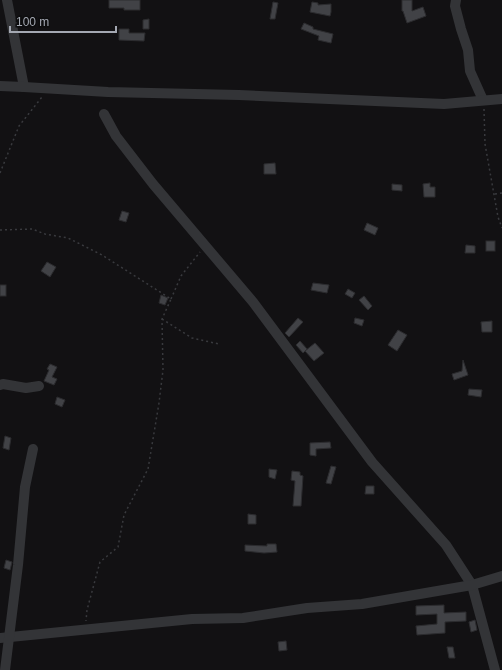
<svg xmlns="http://www.w3.org/2000/svg" width="502" height="670" font-family="Arial,sans-serif">
<style>
.building{fill:#414246;stroke:#2c2c2f}
.lines{fill:none;stroke-linecap:round;stroke-linejoin:round}
.path{stroke:#393a3e;stroke-width:1.5;stroke-dasharray:2 3;stroke-linecap:butt}
.minor{stroke:#333437;stroke-width:10}
</style>
<rect width="100%" height="100%" fill="#121113"/>
<!-- building -->
<g class="building">
<path d="M 109,0 L 140,0 L 140,10 L 124,10 L 124,8 L 109,8 Z"/>
<path d="M 402,0 L 412,0 L 412,11 L 423,7 L 426,16 L 407,23 L 403,11 L 402,11 Z"/>
<path d="M 273,2 L 278,3 L 275,19 L 270,19 Z"/>
<path d="M 312,2 L 318,3 L 318,5 L 331,4 L 331,12 L 330,16 L 310,12 Z"/>
<path d="M 149,19 L 149,29 L 143,29 L 143,20 Z"/>
<path d="M 304,23 L 313,27 L 313,29 L 333,34 L 331,43 L 318,40 L 319,36 L 301,29 Z"/>
<path d="M 119,29 L 129,29 L 129,33 L 145,33 L 144,41 L 119,40 Z"/>
<path d="M 275,163 L 276,174 L 264,174 L 264,164 Z"/>
<path d="M 430,183 L 430,187 L 435,187 L 435,197 L 424,197 L 423,184 Z"/>
<path d="M 392,184 L 402,185 L 402,191 L 392,190 Z"/>
<path d="M 122,211 L 129,213 L 126,222 L 119,220 Z"/>
<path d="M 367,223 L 378,228 L 375,235 L 364,230 Z"/>
<rect x="486" y="241" width="9" height="10"/>
<path d="M 466,245 L 475,246 L 475,253 L 465,253 Z"/>
<path d="M 47,262 L 56,267 L 50,277 L 41,271 Z"/>
<path d="M 313,283 L 329,285 L 327,293 L 311,290 Z"/>
<rect x="0" y="285" width="6" height="11"/>
<path d="M 348,289 L 355,293 L 352,298 L 345,294 Z"/>
<path d="M 161,295 L 168,298 L 165,305 L 159,303 Z"/>
<path d="M 364,296 L 372,306 L 368,310 L 359,300 Z"/>
<path d="M 298,318 L 303,322 L 289,337 L 285,333 Z"/>
<path d="M 355,318 L 364,320 L 362,326 L 354,323 Z"/>
<path d="M 492,321 L 492,332 L 482,332 L 481,322 Z"/>
<path d="M 398,330 L 407,335 L 397,351 L 388,345 Z"/>
<path d="M 300,341 L 307,349 L 303,353 L 296,345 Z"/>
<path d="M 315,343 L 324,353 L 314,361 L 305,351 Z"/>
<path d="M 463,360 L 468,375 L 454,380 L 452,374 L 462,371 Z"/>
<path d="M 50,364 L 57,367 L 52,377 L 57,379 L 54,385 L 44,381 L 49,370 L 47,369 Z"/>
<path d="M 469,389 L 482,390 L 481,397 L 468,395 Z"/>
<path d="M 57,397 L 65,400 L 62,407 L 55,404 Z"/>
<path d="M 5,436 L 11,438 L 9,450 L 3,448 Z"/>
<path d="M 330,442 L 331,448 L 316,449 L 316,456 L 310,455 L 310,443 Z"/>
<path d="M 331,466 L 336,467 L 331,484 L 326,483 Z"/>
<path d="M 269,469 L 277,470 L 275,479 L 269,477 Z"/>
<path d="M 292,471 L 300,472 L 300,475 L 303,476 L 301,506 L 293,506 L 295,481 L 291,480 Z"/>
<path d="M 366,486 L 374,486 L 374,494 L 365,494 Z"/>
<path d="M 248,514 L 256,515 L 256,524 L 248,524 Z"/>
<path d="M 267,544 L 276,544 L 277,552 L 264,553 L 245,551 L 245,545 L 267,546 Z"/>
<path d="M 6,560 L 12,562 L 10,570 L 4,568 Z"/>
<path d="M 444,605 L 444,613 L 466,612 L 466,621 L 445,622 L 445,633 L 417,635 L 416,626 L 437,624 L 437,614 L 416,615 L 416,606 Z"/>
<path d="M 475,620 L 477,630 L 471,632 L 469,622 Z"/>
<path d="M 286,641 L 287,650 L 279,651 L 278,642 Z"/>
<path d="M 447,647 L 453,647 L 455,658 L 449,658 Z"/>
</g>
<g class="lines">
<!-- path -->
<g class="path">
<path d="M 484,109 L 485,144 L 498,217 L 502,228"/>
<path d="M 0,173 L 19,126 L 42,97"/>
<path d="M 495,194 L 502,193"/>
<path d="M 0,230 L 32,229 L 45,234 L 68,238 L 102,255 L 171,299 L 162,319 L 163,370 L 159,403 L 148,469 L 124,515 L 118,547 L 100,562 L 87,610 L 86,621"/>
<path d="M 171,299 L 181,276 L 200,252"/>
<path d="M 162,319 L 192,338 L 219,344"/>
</g>
<!-- minor -->
<g class="minor">
<path d="M 7,0 L 24,87"/>
<path d="M 456,0 L 455,6 L 461,29 L 468,50 L 470,71 L 483,100"/>
<path d="M 0,86 L 24,87 L 108,92 L 239,95 L 444,104 L 502,99"/>
<path d="M 104,114 L 116,136 L 153,184 L 253,302 L 372,462 L 446,545 L 472,585 L 495,670"/>
<path d="M 0,385 L 3,384 L 26,388 L 39,386"/>
<path d="M 0,638 L 192,619 L 243,618 L 307,608 L 362,604 L 472,585 L 502,576"/>
<path d="M 5,670 L 18,565 L 25,487 L 33,449"/>
</g>
</g>
<!-- scale -->
<path d="M10 26v6h106v-6" fill="none" stroke="#a4a8b2" stroke-width="2"/>
<text x="16" y="26" font-size="12" fill="#a4a8b2" stroke="#0d0d0e" stroke-width="3" paint-order="stroke">100 m</text>
</svg>
